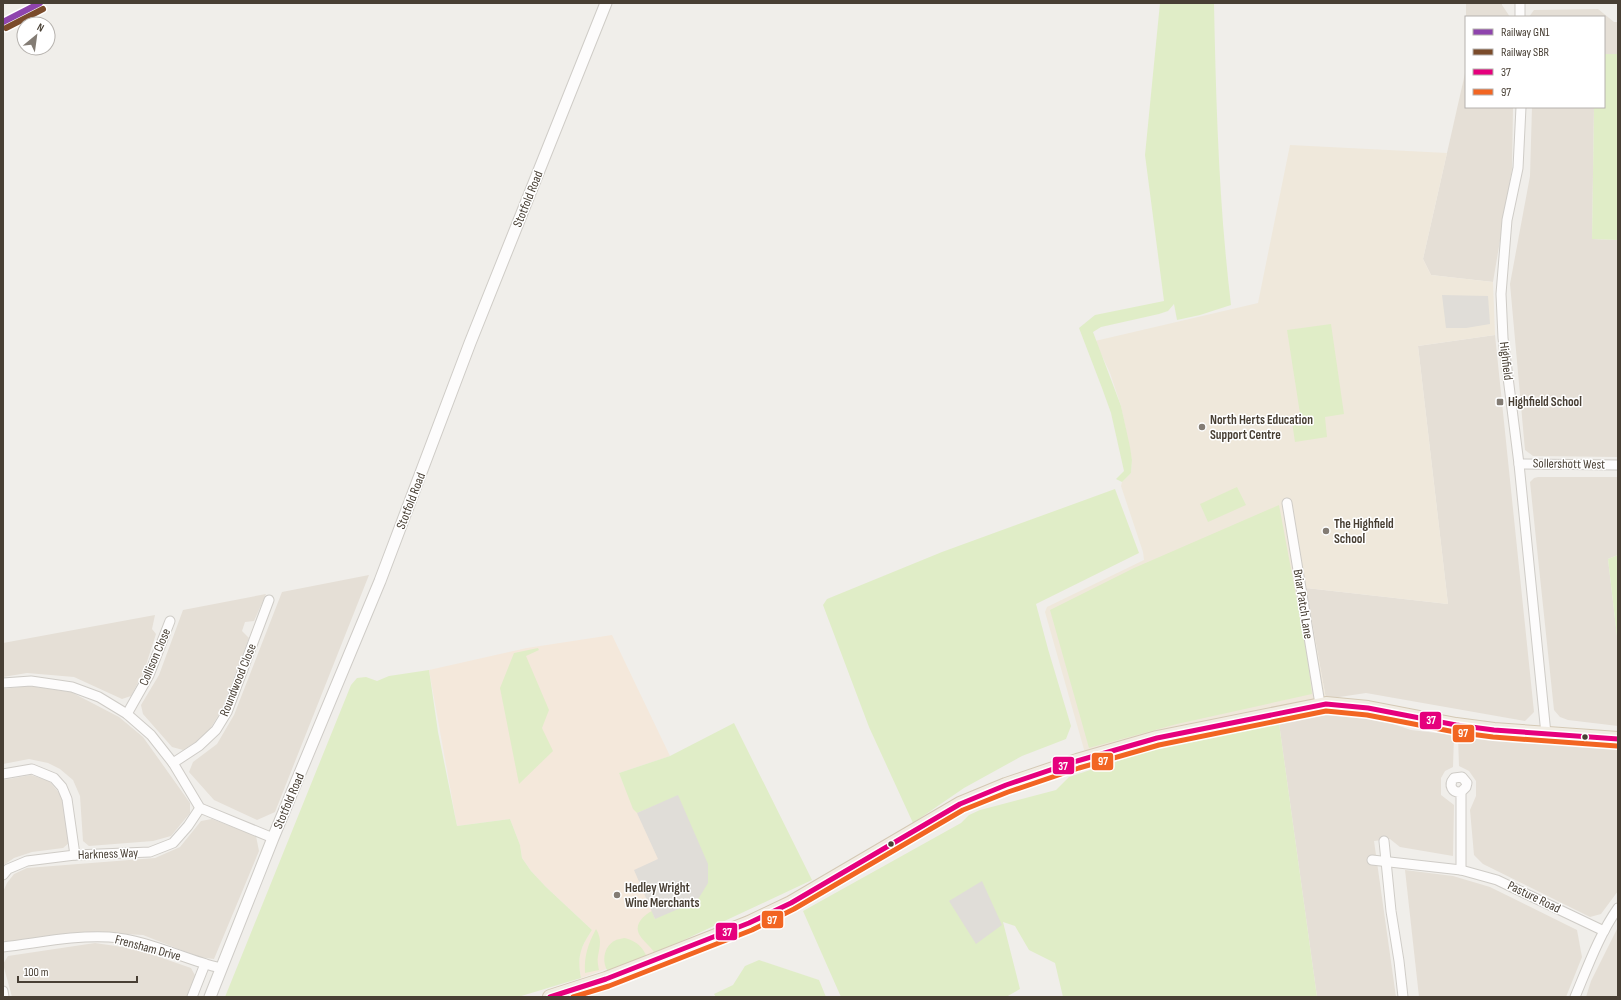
<svg xmlns="http://www.w3.org/2000/svg" width="1621" height="1000" font-family="'Sofia Sans Condensed',sans-serif">
<style>
.residential{fill:#e5dfd6}
.commercial{fill:#f4e8db}
.education{fill:#efe8db}
.green{fill:#e0edc7}
.parking{fill:#e0ddd8}
.lines{fill:none;stroke-linecap:round;stroke-linejoin:round}
.minor-casing{stroke:#cfccc7;stroke-width:11}
.tertiary-casing{stroke:#cfccc7;stroke-width:13}
.primary-casing{stroke:#d4c9b5;stroke-width:16}
.minor{stroke:#fdfcfc;stroke-width:9}
.tertiary{stroke:#fdfcfc;stroke-width:11}
.primary{stroke:#f1ece3;stroke-width:14}
.bus-1-casing{stroke:#fff;stroke-width:8}
.bus-2-casing{stroke:#fff;stroke-width:8}
.bus-1{stroke:#e5007d;stroke-width:5}
.bus-2{stroke:#f26522;stroke-width:5}
.rail-1-casing{stroke:#fff;stroke-width:9}
.rail-2-casing{stroke:#fff;stroke-width:9}
.rail-1{stroke:#8e44ad;stroke-width:6}
.rail-2{stroke:#7a4b2a;stroke-width:6}
.poi-dot{fill:#837c74;stroke:#fff;stroke-width:1.5}
.bus-dot{fill:#483f34;stroke:#fff;stroke-width:1.5}
.labels{text-anchor:middle;dominant-baseline:central;stroke-width:3;stroke-linejoin:round;paint-order:stroke}
.street-label{font-size:13px;fill:#483f34;stroke:#fff}
.poi-label{font-size:13px;font-weight:bold;fill:#483f34;stroke:#fff;text-anchor:start}
.line-badge{stroke:#fff;stroke-width:1.5}
.badge-label{font-size:11px;text-anchor:middle;font-weight:bold;fill:#fff}
</style>
<rect width="100%" height="100%" fill="#f0eeea"/>
<!-- residential -->
<g class="residential">
<path d="M 1466,3 L 1502,3 L 1502,5 L 1510,17 L 1466,17 Z"/>
<path d="M 1598,9 L 1614,22 L 1618,22 L 1618,54 L 1604,54 L 1604,17 L 1529,17 L 1534,10 Z"/>
<path d="M 1466,69 L 1466,107 L 1513,107 L 1512,169 L 1493,282 L 1431,275 L 1423,259 Z"/>
<path d="M 1532,107 L 1594,107 L 1592,239 L 1618,240 L 1618,457 L 1533,456 L 1525,450 L 1510,284 L 1530,176 Z"/>
<path d="M 1495,335 L 1534,712 L 1525,721 L 1366,693 L 1326,699 L 1306,588 L 1448,604 L 1418,346 Z"/>
<path d="M 1538,477 L 1618,477 L 1618,555 L 1608,559 L 1617,636 L 1618,636 L 1618,726 L 1568,720 L 1560,717 L 1554,710 L 1530,482 L 1534,478 Z"/>
<path d="M 369,575 L 275,812 L 257,820 L 214,800 L 189,772 L 193,762 L 217,744 L 234,715 L 282,592 Z"/>
<path d="M 266,594 L 254,621 L 245,622 L 242,631 L 249,638 L 221,711 L 210,729 L 196,742 L 183,750 L 172,747 L 143,714 L 141,705 L 159,675 L 183,610 Z"/>
<path d="M 155,615 L 152,629 L 156,634 L 144,671 L 131,696 L 122,699 L 74,677 L 27,673 L 3,677 L 3,643 Z"/>
<path d="M 29,686 L 71,692 L 119,717 L 143,737 L 190,803 L 190,813 L 171,836 L 153,841 L 89,846 L 83,841 L 80,796 L 73,780 L 60,769 L 48,763 L 29,759 L 3,764 L 3,689 Z"/>
<path d="M 1326,715 L 1372,717 L 1411,730 L 1454,735 L 1453,767 L 1445,771 L 1441,778 L 1441,795 L 1454,805 L 1453,856 L 1400,847 L 1390,839 L 1374,841 L 1396,997 L 1317,997 L 1279,723 Z"/>
<path d="M 1458,736 L 1533,744 L 1598,743 L 1618,746 L 1618,891 L 1601,914 L 1590,917 L 1483,864 L 1474,855 L 1470,810 L 1476,796 L 1476,781 L 1469,771 L 1459,766 Z"/>
<path d="M 31,775 L 49,781 L 60,794 L 65,806 L 70,842 L 63,848 L 32,852 L 14,858 L 4,865 L 3,780 Z"/>
<path d="M 212,819 L 256,836 L 259,851 L 214,959 L 199,957 L 143,935 L 83,932 L 7,943 L 3,939 L 3,892 L 7,883 L 14,874 L 27,868 L 155,858 L 180,847 L 201,821 Z"/>
<path d="M 1405,870 L 1453,876 L 1490,887 L 1577,930 L 1582,957 L 1566,997 L 1419,997 Z"/>
<path d="M 1618,927 L 1618,997 L 1586,997 L 1591,981 Z"/>
<path d="M 95,943 L 136,949 L 191,968 L 197,979 L 189,997 L 12,997 L 3,964 L 8,956 Z"/>
</g>
<!-- commercial -->
<path class="commercial" d="M 612,635 L 670,756 L 619,773 L 634,808 L 682,789 L 722,889 L 671,946 L 581,978 L 579,965 L 580,953 L 585,941 L 592,930 L 546,887 L 531,871 L 522,858 L 520,845 L 510,819 L 457,826 L 429,670 L 527,648 Z"/>
<!-- education -->
<path class="education" d="M 1290,145 L 1447,153 L 1423,259 L 1431,275 L 1493,282 L 1495,335 L 1418,346 L 1448,604 L 1306,588 L 1326,699 L 1087,760 L 1045,612 L 1047,607 L 1144,560 L 1143,552 L 1121,486 L 1122,482 L 1131,473 L 1132,460 L 1121,406 L 1110,373 L 1095,341 L 1258,303 Z"/>
<!-- green -->
<g class="green">
<path d="M 1160,3 L 1214,3 C 1216,104 1219,205 1231,305 L 1200,315 L 1177,320 L 1174,304 L 1168,311 L 1159,314 L 1101,327 L 1093,332 L 1121,406 L 1130,447 L 1132,460 L 1131,473 L 1122,482 L 1116,479 L 1124,471 L 1111,413 L 1102,388 L 1079,328 L 1095,315 L 1164,301 L 1145,155 Z"/>
<path d="M 1604,54 L 1618,54 L 1618,240 L 1592,239 L 1594,107 L 1604,107 Z"/>
<path d="M 1331,324 L 1344,414 L 1325,417 L 1327,437 L 1295,442 L 1292,422 L 1301,420 L 1287,330 Z"/>
<path d="M 1237,487 L 1246,505 L 1208,522 L 1200,504 Z"/>
<path d="M 1115,489 L 1139,553 L 1036,604 L 1048,649 L 1071,726 L 1066,739 L 1022,756 L 964,788 L 913,823 L 869,727 L 823,605 L 827,599 L 942,552 Z"/>
<path d="M 1279,505 L 1307,654 L 1312,694 L 1177,724 L 1089,748 L 1050,610 L 1134,568 Z"/>
<path d="M 1618,555 L 1618,636 L 1617,636 L 1608,559 Z"/>
<path d="M 538,648 L 539,650 L 526,656 L 549,710 L 542,728 L 553,751 L 519,784 L 500,688 L 514,653 Z"/>
<path d="M 429,670 L 438,732 L 457,826 L 510,819 L 520,845 L 522,858 L 531,871 L 546,887 L 592,930 C 580,948 577,957 581,978 L 518,997 L 225,997 L 351,685 L 357,678 L 366,677 L 377,681 L 389,676 Z"/>
<path d="M 734,723 L 812,880 L 671,946 L 654,952 C 650,946 642,940 639,934 C 634,924 644,915 652,911 L 655,919 L 678,796 L 637,813 L 633,809 L 619,773 L 670,756 Z"/>
<path d="M 1279,723 L 1317,997 L 1063,997 L 1055,963 L 1029,950 L 1015,926 L 1003,922 L 1020,989 L 1006,997 L 841,997 L 803,911 L 961,823 L 969,815 L 980,810 L 1056,790 L 1069,777 L 1154,749 L 1231,730 Z"/>
<path d="M 596,929 C 602,939 600,945 598,956 C 597,960 598,965 599,970 L 585,973 C 584,956 588,944 596,929 Z"/>
<path d="M 625,938 C 636,941 642,946 647,957 L 609,973 C 601,963 603,946 616,940 C 619,939 623,938 625,938 Z"/>
<path d="M 759,960 L 819,980 L 826,997 L 716,997 L 714,994 L 733,985 L 745,966 Z"/>
</g>
<!-- parking -->
<g class="parking">
<path d="M 1442,295 L 1488,296 L 1490,324 L 1466,328 L 1446,328 Z"/>
<path d="M 678,795 L 708,864 L 708,883 L 697,901 L 655,919 L 634,870 L 658,859 L 637,813 Z"/>
<path d="M 982,881 L 1002,925 L 976,944 L 949,901 Z"/>
</g>
<g class="lines">
<defs>
<g id="minor">
<path d="M 1520,3 L 1520,17"/>
<path d="M 1521,107 L 1518,168 L 1507,220 L 1501,294 L 1503,338 L 1519,464 L 1546,734"/>
<path d="M 1519,464 L 1618,465"/>
<path d="M 1287,503 L 1320,704"/>
<path d="M 3,683 L 31,681 L 72,687 L 99,697 L 127,714 L 151,735 L 173,763 L 200,808 L 273,838"/>
<path d="M 127,714 L 149,675 L 170,621"/>
<path d="M 173,763 L 199,746 L 216,730 L 227,712 L 269,600"/>
<path d="M 3,774 L 32,769 L 54,778 L 62,787 L 67,799 L 75,855"/>
<path d="M 1384,841 L 1391,911 L 1399,961 L 1403,997"/>
<path d="M 1372,860 L 1461,870 L 1497,880 L 1604,931"/>
<path d="M 1461,870 L 1461,792 L 1466,787 L 1467,783 L 1462,777 L 1454,778 C 1448,785 1452,793 1461,792"/>
<path d="M 3,875 L 8,869 L 27,861 L 75,855 L 150,852 L 173,843 L 188,826 L 200,808"/>
<path d="M 3,947 C 38,943 74,935 109,937 C 148,940 183,959 220,968"/>
<path d="M 3,991 L 4,997"/>
<path d="M 192,997 L 205,964"/>
<path d="M 1575,997 C 1588,966 1599,935 1618,908"/>
</g>
<path id="tertiary" d="M 210,997 L 273,838 L 380,581 L 470,343 L 606,3"/>
<path id="primary" d="M 550,997 L 606,979 L 655,960 L 749,923 L 791,903 L 960,804 L 1006,785 L 1077,761 L 1157,738 L 1326,704 L 1368,708 L 1456,725 L 1494,730 L 1618,739"/>
</defs>
<!-- minor casing -->
<use href="#minor" class="minor-casing"/>
<!-- tertiary casing -->
<use href="#tertiary" class="tertiary-casing"/>
<!-- primary casing -->
<use href="#primary" class="primary-casing"/>
<!-- minor -->
<use href="#minor" class="minor"/>
<!-- tertiary -->
<use href="#tertiary" class="tertiary"/>
<!-- primary -->
<use href="#primary" class="primary"/>
<defs>
<path id="bus-1" d="M 550,997 L 606,979 L 749,923 L 791,903 L 960,804 L 1006,785 L 1077,761 L 1157,738 L 1326,704 L 1368,708 L 1456,725 L 1494,730 L 1618,739"/>
<path id="bus-2" d="M 573,997 L 609,986 L 752,930 L 794,909 L 963,810 L 1008,792 L 1079,768 L 1159,745 L 1326,711 L 1367,715 L 1455,732 L 1493,737 L 1617,746"/>
</defs>
<!-- bus-1 casing -->
<use href="#bus-1" class="bus-1-casing"/>
<!-- bus-2 casing -->
<use href="#bus-2" class="bus-2-casing"/>
<!-- bus-1 -->
<use href="#bus-1" class="bus-1"/>
<!-- bus-2 -->
<use href="#bus-2" class="bus-2"/>
<defs>
<path id="rail-1" d="M 3,22 L 40,3"/>
<path id="rail-2" d="M 6,28 L 43,9"/>
</defs>
<!-- rail-1 casing -->
<use href="#rail-1" class="rail-1-casing"/>
<!-- rail-2 casing -->
<use href="#rail-2" class="rail-2-casing"/>
<!-- rail-1 -->
<use href="#rail-1" class="rail-1"/>
<!-- rail-2 -->
<use href="#rail-2" class="rail-2"/>
</g>
<!-- markers -->
<g class="poi-dot">
<rect x="1496" y="398" width="8" height="8" rx="2"/>
<circle cx="1202" cy="427" r="4"/>
<circle cx="1326" cy="531" r="4"/>
<circle cx="617" cy="895" r="4"/>
</g>
<g class="bus-dot">
<circle cx="1585" cy="737" r="3.5"/>
<circle cx="891" cy="844" r="3.5"/>
</g>
<g class="labels">
<!-- street labels -->
<g class="street-label">
<text transform="translate(528 199) rotate(-68)">Stotfold Road</text>
<text transform="translate(1506 361) rotate(83)">Highfield</text>
<text transform="translate(1569 464) rotate(1)">Sollershott West</text>
<text transform="translate(411 501) rotate(-69)">Stotfold Road</text>
<text transform="translate(1303 604) rotate(81)">Briar Patch Lane</text>
<text transform="translate(155 657) rotate(-67)">Collison Close</text>
<text transform="translate(238 680) rotate(-68)">Roundwood Close</text>
<text transform="translate(289 801) rotate(-67)">Stotfold Road</text>
<text transform="translate(108 854) rotate(-2)">Harkness Way</text>
<text transform="translate(1534 897) rotate(26)">Pasture Road</text>
<text transform="translate(148 948) rotate(15)">Frensham Drive</text>
</g>
<!-- poi labels -->
<g class="poi-label">
<text x="1508" y="402">Highfield School</text>
<text x="1210" y="420">North Herts Education<tspan x="1210" dy="15">Support Centre</tspan></text>
<text x="1334" y="524">The Highfield<tspan x="1334" dy="15">School</tspan></text>
<text x="625" y="888">Hedley Wright<tspan x="625" dy="15">Wine Merchants</tspan></text>
</g>
</g>
<g class="line-badge">
<rect x="1419" y="711" width="23" height="19" rx="4" fill="#e5007d"/>
<rect x="1452" y="724" width="23" height="19" rx="4" fill="#f26522"/>
<rect x="1091" y="752" width="23" height="19" rx="4" fill="#f26522"/>
<rect x="1052" y="756" width="23" height="19" rx="4" fill="#e5007d"/>
<rect x="761" y="910" width="23" height="19" rx="4" fill="#f26522"/>
<rect x="715" y="922" width="23" height="19" rx="4" fill="#e5007d"/>
</g>
<g class="badge-label">
<text x="1431" y="724">37</text>
<text x="1463" y="737">97</text>
<text x="1103" y="765">97</text>
<text x="1063" y="770">37</text>
<text x="772" y="924">97</text>
<text x="727" y="936">37</text>
</g>
<!-- border -->
<rect width="1621" height="1000" fill="none" stroke="#483f34" stroke-width="8"/>
<!-- legend -->
<rect x="1465" y="16" width="140" height="92" fill="#ffffff" stroke="#b6b2ae"/>
<rect x="1473" y="29" width="20" height="6" fill="#8e44ad" stroke="#b6b2ae"/>
<text x="1501" y="36" font-size="12" fill="#483f34">Railway GN1</text>
<rect x="1473" y="49" width="20" height="6" fill="#7a4b2a" stroke="#b6b2ae"/>
<text x="1501" y="56" font-size="12" fill="#483f34">Railway SBR</text>
<rect x="1473" y="69" width="20" height="6" fill="#e5007d" stroke="#b6b2ae"/>
<text x="1501" y="76" font-size="12" fill="#483f34">37</text>
<rect x="1473" y="89" width="20" height="6" fill="#f26522" stroke="#b6b2ae"/>
<text x="1501" y="96" font-size="12" fill="#483f34">97</text>
<!-- north arrow -->
<g transform="translate(36 36) rotate(29)"><circle r="19" fill="#ffffff" stroke="#b6b2ae"/>
<path d="M0-3L7 15L0 10L-7 15Z" fill="#837c74"/>
<text y="-6" font-size="11" font-weight="bold" text-anchor="middle" fill="#483f34">N</text>
</g>
<!-- scale -->
<path d="M18 976v6h119v-6" fill="none" stroke="#483f34" stroke-width="2"/>
<text x="24" y="976" font-size="12" fill="#483f34" stroke="#ffffff" stroke-width="3" paint-order="stroke">100 m</text>
</svg>
